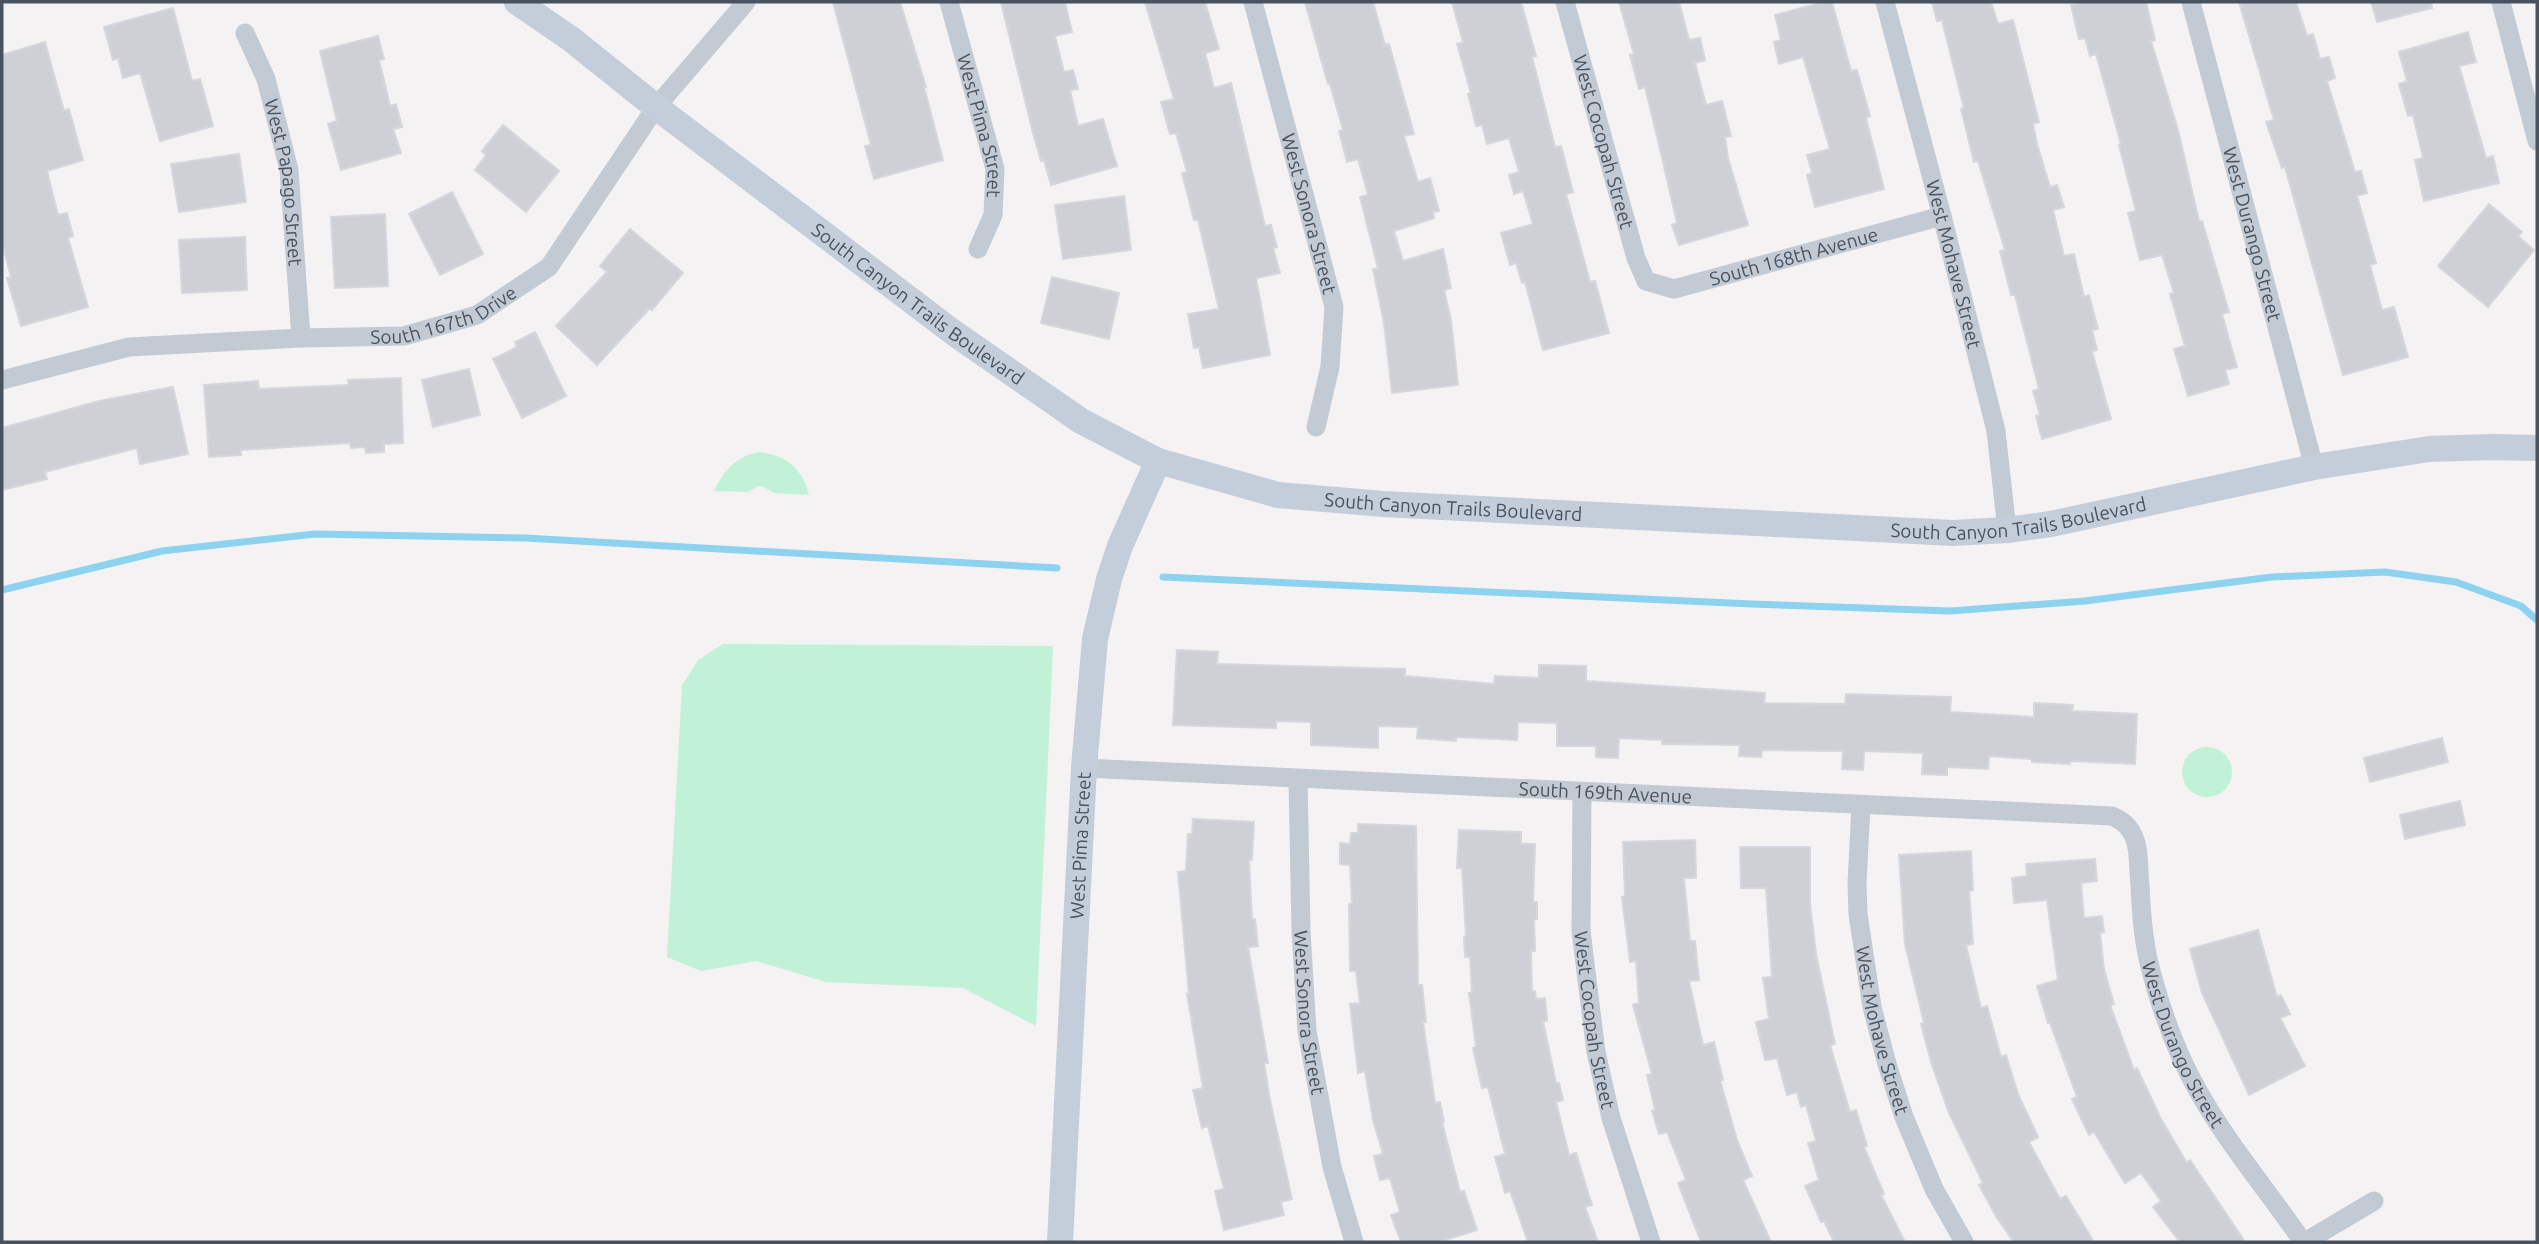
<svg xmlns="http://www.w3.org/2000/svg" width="2539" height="1244" font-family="Ubuntu,sans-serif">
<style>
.green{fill:#c1f1d7}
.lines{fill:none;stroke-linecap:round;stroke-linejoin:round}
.stream{stroke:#8dd2ee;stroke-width:7}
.building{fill:#ced0d6;stroke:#d5d7dd;stroke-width:2}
.street{stroke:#c2cad3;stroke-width:19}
.secondary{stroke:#c4cdda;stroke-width:26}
.labels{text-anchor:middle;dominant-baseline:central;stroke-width:7;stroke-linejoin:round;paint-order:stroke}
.street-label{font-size:19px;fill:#495360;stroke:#fff}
</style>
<rect width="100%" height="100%" fill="#f4f2f2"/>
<!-- green -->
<g class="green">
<path d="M 760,452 C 787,456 802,468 809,495 L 774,493 L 764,487 L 758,486 L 748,492 L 714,491 C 724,470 736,456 760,452 Z"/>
<path d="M 723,644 L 1053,646 L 1036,1026 L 963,988 L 826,982 L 756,961 L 701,971 L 667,957 L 682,686 L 698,660 Z"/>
<circle cx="2207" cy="772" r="25"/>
</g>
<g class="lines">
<!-- stream -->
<g class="stream">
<path d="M 1163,577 L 1752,604 L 1950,611 L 2085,601 L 2272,577 L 2385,572 L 2456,582 L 2521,606 L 2537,620"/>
<path d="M 2,590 L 162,551 L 315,534 L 525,538 L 1057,568"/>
</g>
</g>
<!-- building -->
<g class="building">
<path d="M 833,2 L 900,2 L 926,87 L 924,87 L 943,160 L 874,179 L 865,146 L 871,145 Z"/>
<path d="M 1001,2 L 1065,2 L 1072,32 L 1055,36 L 1064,72 L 1073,70 L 1078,89 L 1070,90 L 1078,126 L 1103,119 L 1117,166 L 1051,185 L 1044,160 L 1041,161 L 1033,133 Z"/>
<path d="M 1145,2 L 1205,2 L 1219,49 L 1205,53 L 1214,88 L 1231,83 L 1265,226 L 1271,225 L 1277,247 L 1273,248 L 1280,273 L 1256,278 L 1270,355 L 1203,368 L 1199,347 L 1194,348 L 1188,314 L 1219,309 L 1198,220 L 1194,220 L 1182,173 L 1187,172 L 1176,133 L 1170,134 L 1161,102 L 1174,99 Z"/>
<path d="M 1305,2 L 1373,2 L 1385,45 L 1389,44 L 1414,134 L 1404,136 L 1418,182 L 1430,178 L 1439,211 L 1433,212 L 1434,218 L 1394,231 L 1403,261 L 1443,249 L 1451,288 L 1444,290 L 1451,320 L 1458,385 L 1392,393 L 1384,323 L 1373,269 L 1378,268 L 1360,197 L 1368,195 L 1358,159 L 1347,162 L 1339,131 L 1343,130 L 1330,84 L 1328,84 Z"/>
<path d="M 1452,2 L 1521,2 L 1536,56 L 1532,57 L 1555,147 L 1561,146 L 1573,192 L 1566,194 L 1590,282 L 1595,281 L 1609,333 L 1543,350 L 1525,282 L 1522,283 L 1516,263 L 1510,265 L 1501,233 L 1533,224 L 1523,191 L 1514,194 L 1509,175 L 1519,172 L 1509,138 L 1487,144 L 1482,125 L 1476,126 L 1468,94 L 1471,93 L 1457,44 L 1463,42 Z"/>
<path d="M 1619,2 L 1679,2 L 1689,40 L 1700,38 L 1705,60 L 1695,63 L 1706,105 L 1722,101 L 1731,136 L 1725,137 L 1728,158 L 1748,225 L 1679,245 L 1672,225 L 1677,223 L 1660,149 L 1645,87 L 1639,89 L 1630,55 L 1634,54 Z"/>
<path d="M 1824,2 L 1832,2 L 1851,71 L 1857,70 L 1870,116 L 1866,118 L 1884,189 L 1815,207 L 1807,175 L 1812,173 L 1807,155 L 1830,149 L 1803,57 L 1779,64 L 1774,42 L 1781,40 L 1775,15 Z"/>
<path d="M 1932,2 L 1991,2 L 1998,24 L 2013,20 L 2039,122 L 2033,124 L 2037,144 L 2050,187 L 2057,185 L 2064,207 L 2053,210 L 2064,256 L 2074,254 L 2084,297 L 2089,295 L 2098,329 L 2092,330 L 2097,350 L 2092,351 L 2111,419 L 2042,439 L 2036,416 L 2040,415 L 2033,391 L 2039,389 L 2015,295 L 2011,295 L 2000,251 L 2005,250 L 1978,161 L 1974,162 L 1961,109 L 1964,108 L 1942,20 L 1937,21 Z"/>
<path d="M 2084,2 L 2146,2 L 2155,40 L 2151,41 L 2178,130 L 2199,221 L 2202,221 L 2229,312 L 2222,314 L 2237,367 L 2225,370 L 2229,384 L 2188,396 L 2174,349 L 2185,346 L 2170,294 L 2174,293 L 2162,255 L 2140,260 L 2128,213 L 2136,211 L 2119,145 L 2121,144 L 2096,54 L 2090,56 L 2085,38 L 2079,39 L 2071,5 Z"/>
<path d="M 2239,2 L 2296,2 L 2307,36 L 2313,34 L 2320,59 L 2329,57 L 2335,78 L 2327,81 L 2355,172 L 2361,171 L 2367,193 L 2357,196 L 2376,263 L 2370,265 L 2382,310 L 2394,307 L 2408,357 L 2343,375 L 2285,167 L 2282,168 L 2266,122 L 2274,120 Z"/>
<path d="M 2371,2 L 2431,2 L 2432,8 L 2377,22 Z"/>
<path d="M 173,8 L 192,81 L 200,79 L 213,126 L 160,141 L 140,73 L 123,78 L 118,58 L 113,60 L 104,27 Z"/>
<path d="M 2468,32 L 2476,62 L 2459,66 L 2486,158 L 2493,156 L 2499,183 L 2424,201 L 2415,160 L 2423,158 L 2413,115 L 2408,116 L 2399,84 L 2407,81 L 2399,52 Z"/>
<path d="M 378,36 L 384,59 L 379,60 L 390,106 L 396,104 L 402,127 L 393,129 L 401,153 L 341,170 L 328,124 L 337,121 L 320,51 Z"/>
<path d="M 45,42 L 64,111 L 69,109 L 83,160 L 47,171 L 58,215 L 67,213 L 73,236 L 68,238 L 88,307 L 21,326 L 7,278 L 11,277 L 2,242 L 2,55 Z"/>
<path d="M 503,125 L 559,171 L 526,212 L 475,170 L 486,155 L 482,151 Z"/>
<path d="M 239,154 L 246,202 L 179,212 L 171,164 Z"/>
<path d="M 452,192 L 483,254 L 440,275 L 409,214 Z"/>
<path d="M 1124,196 L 1131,250 L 1063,259 L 1055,205 Z"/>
<path d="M 2489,204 L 2522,232 L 2518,236 L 2534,250 L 2488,307 L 2438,266 Z"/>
<path d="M 385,214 L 388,286 L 335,288 L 331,217 Z"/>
<path d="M 630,229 L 683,273 L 652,310 L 650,308 L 597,365 L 556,326 L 607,272 L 600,266 Z"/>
<path d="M 245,237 L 247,290 L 182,293 L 179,240 Z"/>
<path d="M 1052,277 L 1119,293 L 1109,339 L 1041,323 Z"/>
<path d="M 535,332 L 566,396 L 522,418 L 493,359 L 517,347 L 515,342 Z"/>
<path d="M 469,369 L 480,415 L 433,427 L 422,380 Z"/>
<path d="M 401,378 L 403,443 L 384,444 L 384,452 L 366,453 L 365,447 L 351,448 L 350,443 L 241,450 L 241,455 L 209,457 L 204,385 L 258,381 L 259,389 L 349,385 L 348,380 Z"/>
<path d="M 173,387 L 188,454 L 140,464 L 137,448 L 45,472 L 47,479 L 2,490 L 2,428 L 99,401 Z"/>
<path d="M 1177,650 L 1218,652 L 1217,664 L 1405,669 L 1405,676 L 1494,684 L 1495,676 L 1539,678 L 1539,665 L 1586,666 L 1586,681 L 1765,693 L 1764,703 L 1845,704 L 1846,694 L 1951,697 L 1950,712 L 2034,717 L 2034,703 L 2073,705 L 2072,711 L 2137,714 L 2135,764 L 2070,761 L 2070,764 L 2032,762 L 2032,759 L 1989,756 L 1988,769 L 1947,767 L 1947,775 L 1922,774 L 1923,753 L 1864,751 L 1863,770 L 1842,769 L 1843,751 L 1762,750 L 1761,757 L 1739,756 L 1740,745 L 1662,744 L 1662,740 L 1619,738 L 1618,758 L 1596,757 L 1596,746 L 1557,746 L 1557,723 L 1518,722 L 1517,740 L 1456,737 L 1456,741 L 1417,738 L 1418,727 L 1378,726 L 1378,748 L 1311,745 L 1311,722 L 1276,721 L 1276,728 L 1173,725 Z"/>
<path d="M 2442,738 L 2448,762 L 2370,782 L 2364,758 Z"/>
<path d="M 2460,801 L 2465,825 L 2405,839 L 2400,815 Z"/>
<path d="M 1193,819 L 1254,822 L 1252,860 L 1249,860 L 1252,919 L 1255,919 L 1258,946 L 1248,947 L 1268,1063 L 1264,1063 L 1270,1100 L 1292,1199 L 1281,1202 L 1284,1215 L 1224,1230 L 1215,1191 L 1224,1189 L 1208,1126 L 1202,1128 L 1193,1090 L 1203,1088 L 1187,994 L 1189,994 L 1178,872 L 1186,871 L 1188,834 L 1192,834 Z"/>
<path d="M 1358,824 L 1416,826 L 1418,985 L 1422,985 L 1426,1022 L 1423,1022 L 1435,1103 L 1440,1102 L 1444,1122 L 1442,1122 L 1460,1192 L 1464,1191 L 1477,1230 L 1439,1242 L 1401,1242 L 1391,1215 L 1400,1212 L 1390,1178 L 1380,1180 L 1374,1156 L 1383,1154 L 1373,1120 L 1365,1071 L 1358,1073 L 1350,1004 L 1360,1003 L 1356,971 L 1350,971 L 1349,904 L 1352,904 L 1350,865 L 1340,864 L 1340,843 L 1350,844 L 1351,833 L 1358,833 Z"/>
<path d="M 1459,830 L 1521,832 L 1521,844 L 1535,844 L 1533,902 L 1537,902 L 1537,919 L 1534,920 L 1535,951 L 1531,951 L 1532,991 L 1535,991 L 1536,999 L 1545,998 L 1547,1021 L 1543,1021 L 1556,1083 L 1559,1083 L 1563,1100 L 1556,1102 L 1569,1155 L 1576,1153 L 1592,1205 L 1585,1207 L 1598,1242 L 1528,1242 L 1510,1191 L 1505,1193 L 1495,1157 L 1505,1154 L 1488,1087 L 1482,1088 L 1473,1048 L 1476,1047 L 1469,993 L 1472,993 L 1470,957 L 1465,957 L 1464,937 L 1466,936 L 1462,868 L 1457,868 Z"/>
<path d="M 1695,840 L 1696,878 L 1684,878 L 1690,941 L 1695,941 L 1699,980 L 1689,981 L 1703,1045 L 1714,1042 L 1723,1080 L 1720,1080 L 1737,1140 L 1752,1176 L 1743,1180 L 1771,1242 L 1701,1242 L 1678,1183 L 1686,1180 L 1667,1132 L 1659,1134 L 1652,1111 L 1655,1110 L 1647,1075 L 1652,1074 L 1633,1005 L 1639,1003 L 1636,961 L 1630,962 L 1622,897 L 1625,896 L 1623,842 Z"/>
<path d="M 1740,847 L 1810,847 L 1810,903 L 1816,954 L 1835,1044 L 1830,1045 L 1850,1112 L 1856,1110 L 1867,1146 L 1864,1147 L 1884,1194 L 1881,1195 L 1905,1242 L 1834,1242 L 1824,1221 L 1821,1222 L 1805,1186 L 1819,1180 L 1808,1143 L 1816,1141 L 1806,1105 L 1801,1107 L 1797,1092 L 1787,1095 L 1777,1058 L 1765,1060 L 1756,1022 L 1769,1019 L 1763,978 L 1772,977 L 1766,888 L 1741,888 Z"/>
<path d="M 1971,851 L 1973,890 L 1969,891 L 1973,944 L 1966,945 L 1981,1008 L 1987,1006 L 2001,1057 L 2006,1055 L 2018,1094 L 2038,1137 L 2029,1142 L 2060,1199 L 2066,1196 L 2094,1242 L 2014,1242 L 1997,1218 L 1979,1185 L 1983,1183 L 1949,1113 L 1931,1062 L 1921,1024 L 1924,1023 L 1905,944 L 1899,855 Z"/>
<path d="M 2095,859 L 2097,881 L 2081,883 L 2084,918 L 2102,916 L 2104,932 L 2100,933 L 2104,969 L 2114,1004 L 2110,1005 L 2134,1070 L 2137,1068 L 2161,1119 L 2187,1163 L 2190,1160 L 2245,1242 L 2180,1242 L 2153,1207 L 2161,1201 L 2141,1173 L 2125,1183 L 2094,1132 L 2089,1135 L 2072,1099 L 2077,1097 L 2050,1023 L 2048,1023 L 2037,986 L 2058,980 L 2047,900 L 2014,903 L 2012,878 L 2027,876 L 2026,864 Z"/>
<path d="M 2258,930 L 2277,997 L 2281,995 L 2290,1014 L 2280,1018 L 2305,1066 L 2249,1095 L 2202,993 L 2190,949 Z"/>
</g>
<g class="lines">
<!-- street -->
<g class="street">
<path id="s1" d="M 949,2 L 995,169 L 993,215 L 978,249"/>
<path id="s2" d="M 1253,2 L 1334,307 L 1330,367 L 1316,427"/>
<path id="s3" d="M 1565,2 L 1636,258 L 1646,281 L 1674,289 L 1942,216"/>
<path id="s4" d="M 1885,2 L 1942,216 L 1996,431 L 2007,530"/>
<path id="s5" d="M 2191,2 L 2314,467"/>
<path d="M 2501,2 L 2537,141"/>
<path id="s6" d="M 245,33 L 266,79 L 289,170 L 301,338"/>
<path id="s7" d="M 2,380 L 129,347 L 301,338 L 404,336 L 477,315 L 549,267 L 656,107 L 746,2"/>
<path id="s8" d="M 1084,768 L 2112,816 C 2121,820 2127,824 2132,833 C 2140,847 2138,868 2140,885 C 2141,910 2143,935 2148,959 C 2159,1004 2174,1048 2197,1089 C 2227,1143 2268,1191 2303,1242"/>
<path id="s9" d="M 1298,779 L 1301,931 L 1307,1031 L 1332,1167 L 1354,1242"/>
<path id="s10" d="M 1582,792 L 1581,931 L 1596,1052 L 1611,1118 L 1651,1242"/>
<path id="s11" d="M 1861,805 L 1857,883 L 1858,914 L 1872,1007 L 1887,1064 L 1904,1117 L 1934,1189 L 1964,1242"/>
<path d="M 2305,1242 L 2374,1201"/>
</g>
<!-- secondary -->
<g class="secondary">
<path id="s12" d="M 517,2 L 571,39 L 656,107 L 954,333 L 1081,421 L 1158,461 L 1278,495 L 1383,504 L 1953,533 L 2007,530 L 2051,524 L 2314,467 L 2429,449 L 2492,447 L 2537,448"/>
<path id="s13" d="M 1060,1242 L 1084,768 L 1095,639 L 1109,579 L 1120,546 L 1158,461"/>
</g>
</g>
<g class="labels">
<!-- street labels -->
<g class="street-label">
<text stroke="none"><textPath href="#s1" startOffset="128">West Pima Street</textPath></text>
<text stroke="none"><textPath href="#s3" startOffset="145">West Cocopah Street</textPath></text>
<text stroke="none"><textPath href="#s6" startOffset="156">West Papago Street</textPath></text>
<text stroke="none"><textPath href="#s2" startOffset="219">West Sonora Street</textPath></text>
<text stroke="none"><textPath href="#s5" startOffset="240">West Durango Street</textPath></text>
<text stroke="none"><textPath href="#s3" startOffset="444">South 168th Avenue</textPath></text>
<text stroke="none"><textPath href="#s4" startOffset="271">West Mohave Street</textPath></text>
<text stroke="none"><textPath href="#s12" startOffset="502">South Canyon Trails Boulevard</textPath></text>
<text stroke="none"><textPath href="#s7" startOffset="450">South 167th Drive</textPath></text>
<text stroke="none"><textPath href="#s12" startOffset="1090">South Canyon Trails Boulevard</textPath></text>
<text stroke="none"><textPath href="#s12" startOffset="1657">South Canyon Trails Boulevard</textPath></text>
<text stroke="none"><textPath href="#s8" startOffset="522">South 169th Avenue</textPath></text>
<text stroke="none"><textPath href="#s13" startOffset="397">West Pima Street</textPath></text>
<text stroke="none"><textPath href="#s9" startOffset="234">West Sonora Street</textPath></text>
<text stroke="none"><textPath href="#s10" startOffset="229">West Cocopah Street</textPath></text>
<text stroke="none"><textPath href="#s11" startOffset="228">West Mohave Street</textPath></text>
<text stroke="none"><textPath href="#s8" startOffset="1276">West Durango Street</textPath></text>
</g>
</g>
<!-- border -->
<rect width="2539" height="1244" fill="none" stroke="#495360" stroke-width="7"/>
</svg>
